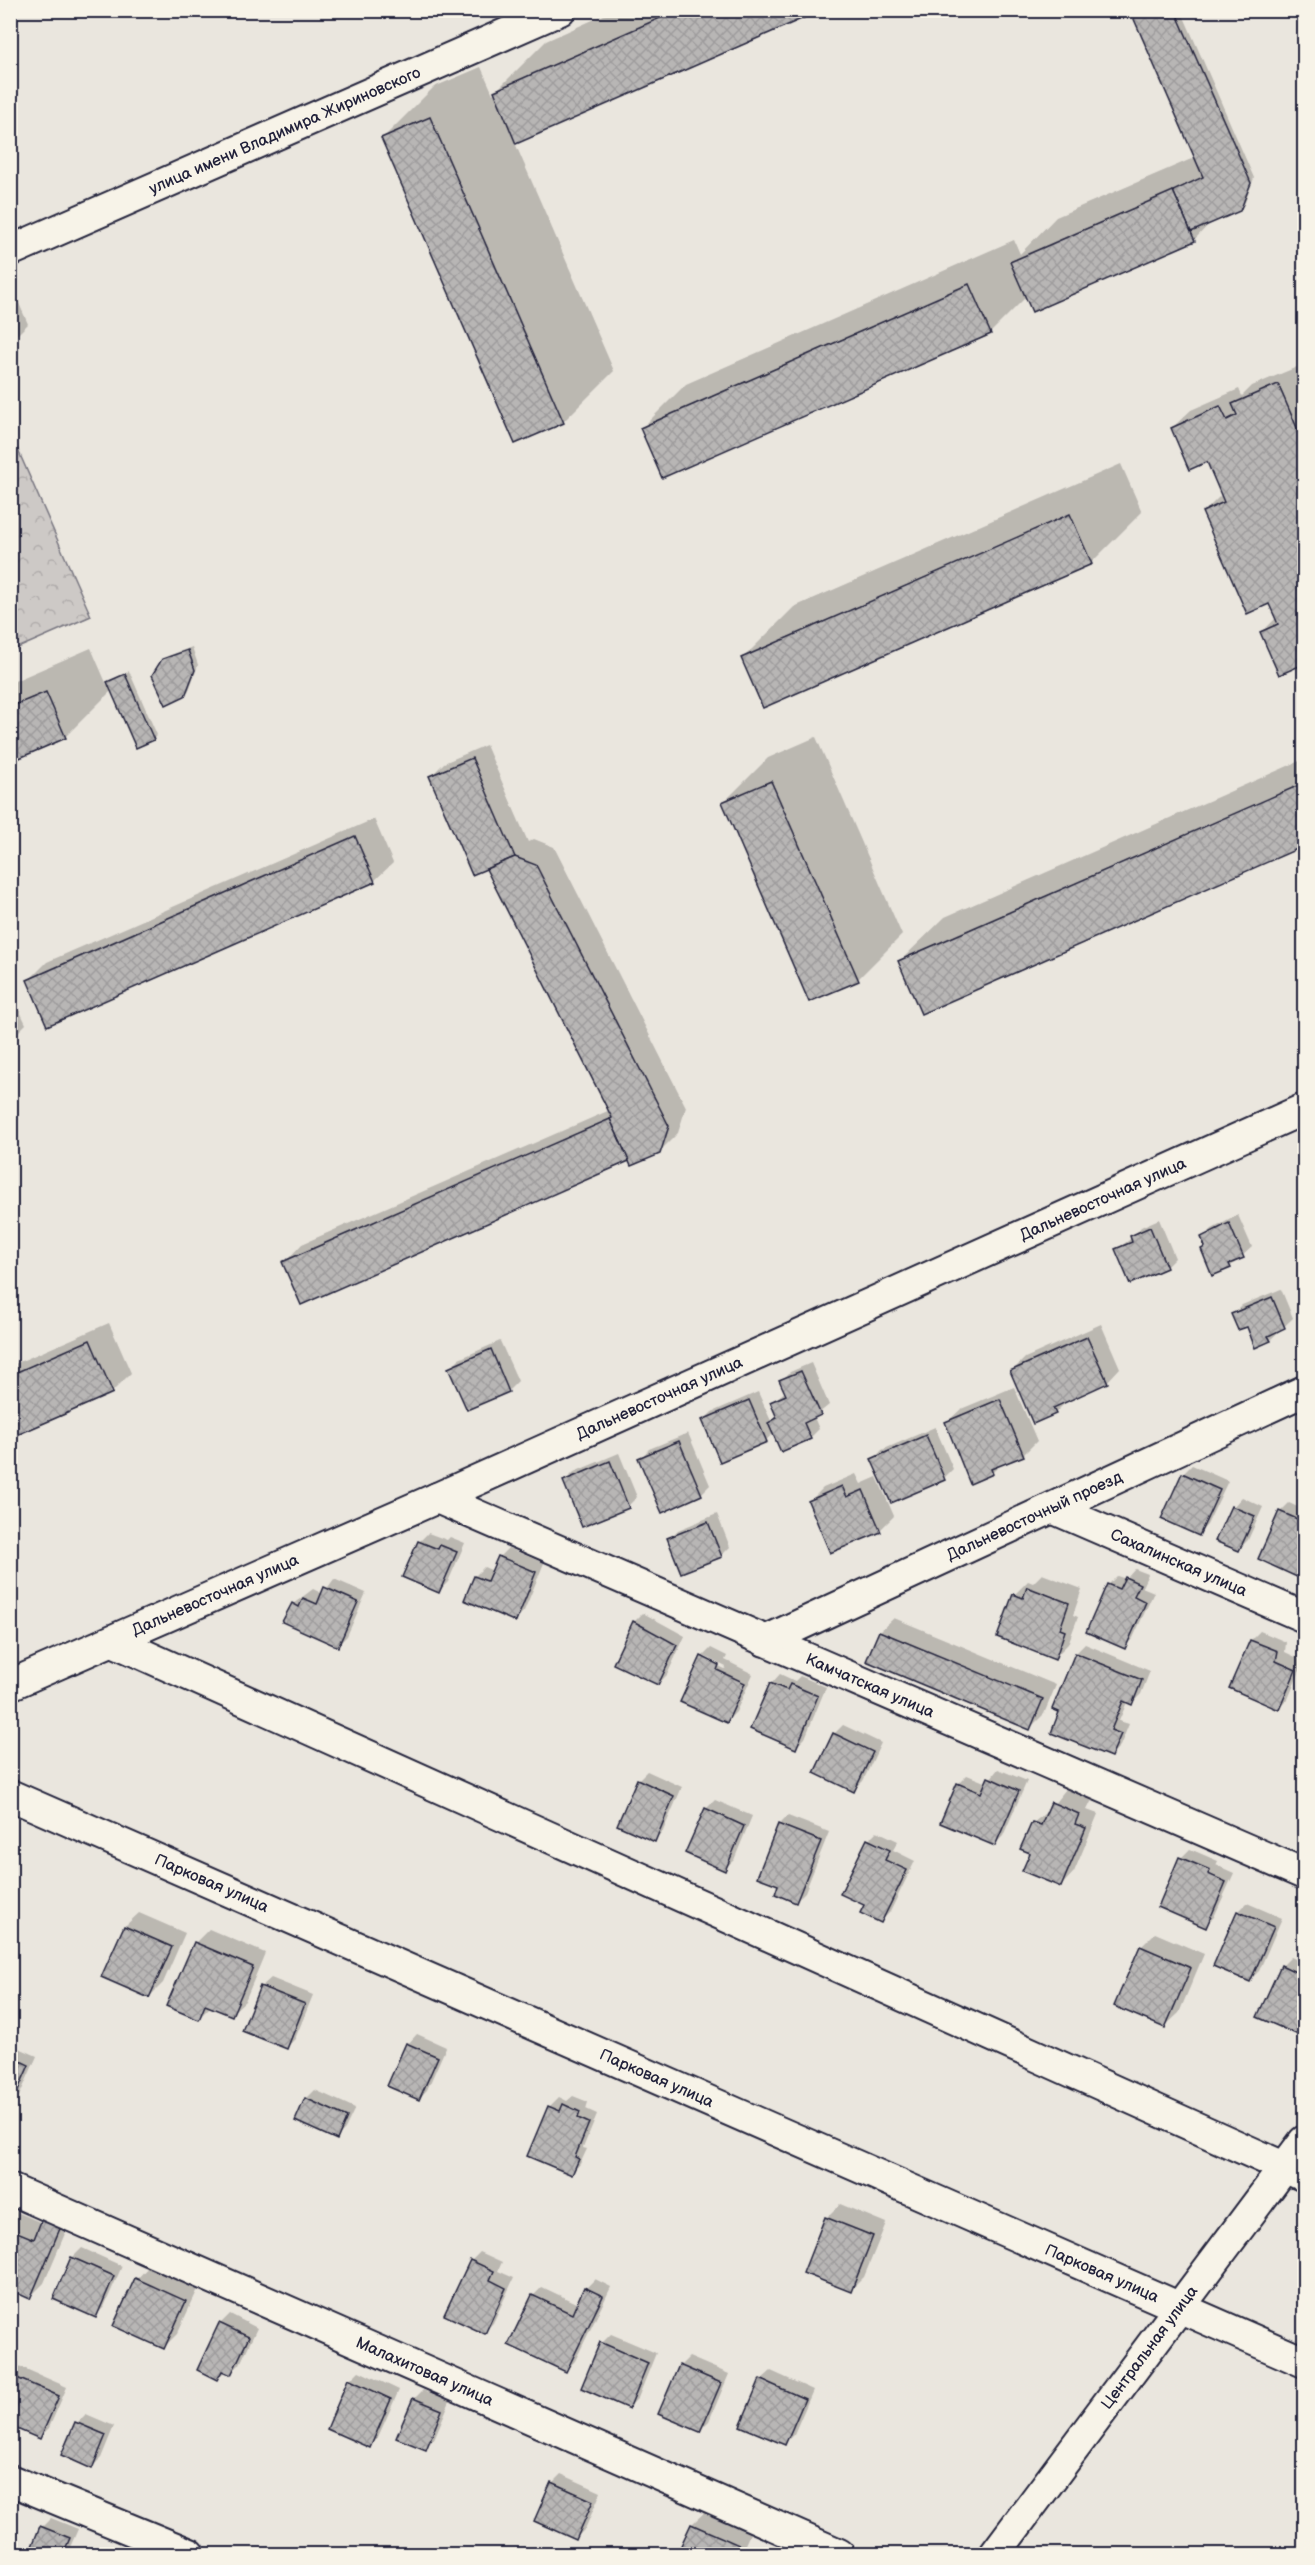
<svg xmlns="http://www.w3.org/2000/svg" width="1315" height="2565" font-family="'Balsamiq Sans',sans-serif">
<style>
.park{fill:url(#park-crowns);stroke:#787680;stroke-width:1.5}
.shadow{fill:#0003;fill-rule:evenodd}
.building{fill:url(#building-cross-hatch);stroke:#22223b;stroke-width:1.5}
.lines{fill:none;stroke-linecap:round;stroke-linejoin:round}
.minor-casing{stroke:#22223b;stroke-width:34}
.minor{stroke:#f7f3e8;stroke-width:30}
.labels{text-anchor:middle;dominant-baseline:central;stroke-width:5;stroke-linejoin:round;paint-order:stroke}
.street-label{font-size:16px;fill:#22223b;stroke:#f7f3e8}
</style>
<defs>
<pattern id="park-crowns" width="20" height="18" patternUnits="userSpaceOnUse" patternTransform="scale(1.5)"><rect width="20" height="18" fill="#cdc9c6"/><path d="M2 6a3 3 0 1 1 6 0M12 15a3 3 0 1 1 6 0" fill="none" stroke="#b0acab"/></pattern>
<pattern id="building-cross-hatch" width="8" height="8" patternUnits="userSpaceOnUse" patternTransform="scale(1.5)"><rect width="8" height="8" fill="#b8b6b5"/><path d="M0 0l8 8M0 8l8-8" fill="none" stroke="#9e9c9d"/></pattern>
</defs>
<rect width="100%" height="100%" fill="#eae6de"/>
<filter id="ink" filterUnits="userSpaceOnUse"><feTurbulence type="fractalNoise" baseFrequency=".0167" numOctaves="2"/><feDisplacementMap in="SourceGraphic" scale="12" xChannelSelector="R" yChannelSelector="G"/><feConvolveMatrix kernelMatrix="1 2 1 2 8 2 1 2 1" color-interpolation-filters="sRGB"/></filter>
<g filter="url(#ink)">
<!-- park -->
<path class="park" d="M 10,432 L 91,616 L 11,651 L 10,651 Z"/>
<!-- shadow -->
<g class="shadow">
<path d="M 615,10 L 818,10 L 515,143 L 614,371 L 563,422 L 516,442 L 383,138 L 434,87 L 481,67 L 493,94 L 546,41 Z"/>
<path d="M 1132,10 L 1181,10 L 1254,178 L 1244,205 L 1240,209 L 1212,221 L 1194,240 L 1027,296 L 990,333 L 642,428 L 686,384 L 1014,240 L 1020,254 L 1056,217 L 1196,157 Z"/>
<path d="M 10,283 L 28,324 L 10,342 Z"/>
<path d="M 1297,367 L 1304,384 L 1304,663 L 1280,673 L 1262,632 L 1277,617 L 1270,602 L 1204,512 L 1222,494 L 1207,460 L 1172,428 L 1191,410 L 1239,389 L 1242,396 L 1252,386 Z"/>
<path d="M 1121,464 L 1142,512 L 1091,563 L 743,658 L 794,607 Z"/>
<path d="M 192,647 L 198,665 L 189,690 L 185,695 L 163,660 L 168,656 Z"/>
<path d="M 91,648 L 107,685 L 129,671 L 157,735 L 153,739 L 112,690 L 65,737 L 10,761 L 10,683 Z"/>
<path d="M 816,737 L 902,935 L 858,979 L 723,803 L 768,758 Z"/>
<path d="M 486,745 L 528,842 L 534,839 L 554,847 L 686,1107 L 678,1133 L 659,1152 L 284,1263 L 302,1244 L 610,1110 L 487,867 L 430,777 L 444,763 Z"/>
<path d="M 1304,759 L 1304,844 L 922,1012 L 900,961 L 945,917 Z"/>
<path d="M 374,819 L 393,863 L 374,881 L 29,980 L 47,962 Z"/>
<path d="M 10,990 L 26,1024 L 10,1040 Z"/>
<path d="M 1238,1215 L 1252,1247 L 1230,1267 L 1202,1249 L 1206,1246 L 1203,1238 L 1212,1229 Z"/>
<path d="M 1159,1219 L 1175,1258 L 1166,1267 L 1117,1249 L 1132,1238 L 1141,1227 Z"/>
<path d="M 1281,1289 L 1293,1318 L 1270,1340 L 1233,1314 L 1242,1305 Z"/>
<path d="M 109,1323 L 131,1373 L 112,1392 L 10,1436 L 10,1366 Z"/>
<path d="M 1101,1324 L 1120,1368 L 1107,1382 L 1069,1399 L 1055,1413 L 1011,1372 L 1025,1358 Z"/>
<path d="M 500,1341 L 518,1381 L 509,1390 L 467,1408 L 450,1368 L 459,1359 Z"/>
<path d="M 811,1363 L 829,1405 L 814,1417 L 819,1429 L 810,1438 L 774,1433 L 766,1440 L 703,1421 L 712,1412 L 758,1392 L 771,1421 L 777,1415 L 772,1402 L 786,1391 L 781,1381 L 790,1372 Z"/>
<path d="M 1014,1387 L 1037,1441 L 1023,1455 L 1002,1463 L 992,1473 L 947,1422 L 961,1409 Z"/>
<path d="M 935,1427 L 953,1469 L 944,1478 L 873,1460 L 882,1450 Z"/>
<path d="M 688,1433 L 710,1485 L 701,1494 L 640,1459 L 649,1449 Z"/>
<path d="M 619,1453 L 637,1497 L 628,1506 L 583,1525 L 565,1481 L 574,1472 Z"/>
<path d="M 1304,1461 L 1304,1472 L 1300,1470 Z"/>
<path d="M 1192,1465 L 1228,1481 L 1207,1525 L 1198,1534 L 1163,1518 L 1183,1474 Z"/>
<path d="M 856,1474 L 861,1484 L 877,1477 L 894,1516 L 880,1530 L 810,1501 L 823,1488 Z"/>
<path d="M 1242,1497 L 1263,1507 L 1248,1540 L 1239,1549 L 1217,1540 L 1233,1507 Z"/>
<path d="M 1289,1503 L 1304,1510 L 1304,1570 L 1299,1576 L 1280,1512 Z"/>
<path d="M 717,1514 L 730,1547 L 721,1556 L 669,1539 L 678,1530 Z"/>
<path d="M 428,1533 L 447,1540 L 450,1537 L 465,1543 L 448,1582 L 439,1591 L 419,1542 Z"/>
<path d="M 508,1548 L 544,1563 L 524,1611 L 515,1620 L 466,1599 L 475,1576 L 484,1567 L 493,1571 L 499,1557 Z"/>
<path d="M 1135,1569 L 1148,1574 L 1142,1587 L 1154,1592 L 1133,1638 L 1124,1647 L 1108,1585 L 1117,1576 L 1126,1579 Z"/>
<path d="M 1042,1574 L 1082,1589 L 1073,1615 L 1078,1617 L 1068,1644 L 1054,1658 L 1014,1595 L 1028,1581 L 1033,1583 Z"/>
<path d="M 334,1579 L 366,1593 L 347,1636 L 338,1645 L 293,1604 L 313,1589 L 323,1594 Z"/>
<path d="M 643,1613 L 685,1636 L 667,1675 L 658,1684 L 634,1622 Z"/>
<path d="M 894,1618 L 1056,1685 L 1044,1714 L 1030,1728 L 880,1631 Z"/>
<path d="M 1260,1631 L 1286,1642 L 1285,1652 L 1304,1661 L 1288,1699 L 1279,1708 L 1251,1640 Z"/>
<path d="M 1085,1644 L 1150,1671 L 1141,1694 L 1132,1703 L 1127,1702 L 1119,1721 L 1129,1724 L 1120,1746 L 1111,1755 L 1061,1711 L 1054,1708 L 1076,1653 Z"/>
<path d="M 711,1648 L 727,1656 L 725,1660 L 753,1674 L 736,1712 L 727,1721 L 702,1657 ZM 704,1656 L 726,1667 L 725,1669 L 704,1659 Z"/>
<path d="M 780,1674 L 795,1681 L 800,1676 L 826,1687 L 805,1738 L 796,1747 L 771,1684 Z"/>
<path d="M 843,1725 L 881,1743 L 863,1781 L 854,1790 L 834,1734 Z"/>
<path d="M 998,1769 L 1027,1781 L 1003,1836 L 994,1845 L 958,1784 L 967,1775 L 987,1783 Z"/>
<path d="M 647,1771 L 682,1787 L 663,1831 L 654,1840 L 638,1780 Z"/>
<path d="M 1066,1789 L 1092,1800 L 1087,1810 L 1098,1814 L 1074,1872 L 1061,1886 L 1032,1852 L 1033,1823 L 1049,1810 Z"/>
<path d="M 715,1800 L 752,1816 L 734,1860 L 724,1869 L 706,1809 Z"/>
<path d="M 788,1816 L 829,1832 L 805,1892 L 796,1901 L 780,1884 L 779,1825 Z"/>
<path d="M 877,1831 L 898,1841 L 893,1850 L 915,1861 L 890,1912 L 881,1921 L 866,1905 L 868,1840 Z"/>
<path d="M 1190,1849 L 1218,1861 L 1216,1865 L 1234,1873 L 1214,1917 L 1205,1926 L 1181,1858 Z"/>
<path d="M 1247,1903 L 1282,1918 L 1259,1971 L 1250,1980 L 1215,1965 L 1238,1912 Z"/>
<path d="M 139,1913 L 185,1933 L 163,1983 L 149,1997 L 103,1976 L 125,1926 Z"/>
<path d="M 209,1929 L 265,1953 L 245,2001 L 231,2014 L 211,2006 L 199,2018 L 195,1943 Z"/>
<path d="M 1155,1933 L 1204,1954 L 1179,2013 L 1165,2026 L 1141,1947 Z"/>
<path d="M 1291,1957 L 1304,1963 L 1302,2035 L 1282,1966 Z"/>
<path d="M 271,1978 L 313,1995 L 295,2039 L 286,2048 L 261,1987 Z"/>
<path d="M 417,2034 L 446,2047 L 427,2090 L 418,2099 L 389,2086 L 408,2044 Z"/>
<path d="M 10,2044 L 37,2056 L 10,2117 Z"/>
<path d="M 315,2090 L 355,2108 L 345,2129 L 336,2138 L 306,2099 Z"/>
<path d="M 573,2096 L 588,2102 L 586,2109 L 597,2114 L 583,2148 L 587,2149 L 580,2164 L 571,2174 L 529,2155 L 550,2106 L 559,2097 L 567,2101 Z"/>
<path d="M 840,2204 L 886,2223 L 864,2277 L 850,2291 L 826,2218 Z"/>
<path d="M 10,2209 L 42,2223 L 75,2210 L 44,2283 L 30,2297 L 10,2289 Z"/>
<path d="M 82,2248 L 122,2266 L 104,2307 L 95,2316 L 55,2298 L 73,2257 Z"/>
<path d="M 480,2252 L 502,2262 L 498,2271 L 514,2278 L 493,2323 L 484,2332 L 471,2261 Z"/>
<path d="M 150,2265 L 199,2287 L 177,2334 L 163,2348 L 115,2326 L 137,2279 Z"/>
<path d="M 595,2279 L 611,2287 L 575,2361 L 566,2370 L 533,2296 L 542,2287 L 578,2304 L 586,2288 Z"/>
<path d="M 230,2314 L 257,2328 L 240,2364 L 231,2373 L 225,2371 L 217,2379 L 199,2369 L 221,2323 Z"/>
<path d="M 611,2334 L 656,2353 L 638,2398 L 629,2407 L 602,2343 Z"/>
<path d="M 689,2357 L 729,2374 L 709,2421 L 700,2430 L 680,2366 Z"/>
<path d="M 19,2366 L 67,2387 L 49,2428 L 40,2437 L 10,2424 L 10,2375 Z"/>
<path d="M 359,2371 L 399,2390 L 378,2437 L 369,2446 L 350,2380 Z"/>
<path d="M 771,2371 L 813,2390 L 794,2434 L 785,2443 L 761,2380 Z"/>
<path d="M 423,2390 L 450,2401 L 434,2439 L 425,2448 L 414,2399 Z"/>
<path d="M 86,2414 L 114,2426 L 101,2458 L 92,2467 L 77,2423 Z"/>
<path d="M 561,2474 L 601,2492 L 585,2529 L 576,2538 L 552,2483 Z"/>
<path d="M 706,2511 L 751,2531 L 741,2554 L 679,2554 L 692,2524 Z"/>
<path d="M 51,2518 L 78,2529 L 67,2554 L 30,2554 L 42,2527 Z"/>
<path d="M 446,2549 L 458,2554 L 440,2554 Z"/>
</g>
<!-- building -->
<g class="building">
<path d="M 678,10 L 822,10 L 516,144 L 494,91 Z"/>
<path d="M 1130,10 L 1175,10 L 1251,183 L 1240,211 L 1191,232 L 1173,191 L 1203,177 Z"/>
<path d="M 430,117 L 564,423 L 515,444 L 381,138 Z"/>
<path d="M 1173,191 L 1195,241 L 1032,312 L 1010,262 Z"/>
<path d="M 969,284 L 991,334 L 662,478 L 640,428 Z"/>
<path d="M 1278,384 L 1304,444 L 1304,664 L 1279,675 L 1260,632 L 1278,624 L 1269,604 L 1247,614 L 1202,512 L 1224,502 L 1207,462 L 1189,470 L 1171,428 L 1220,406 L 1227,420 L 1237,415 L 1232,404 Z"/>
<path d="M 1070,514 L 1092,564 L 763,708 L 741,658 Z"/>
<path d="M 188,650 L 195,670 L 185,696 L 166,705 L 152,675 L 162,659 Z"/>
<path d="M 125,674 L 154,740 L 136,748 L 107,682 Z"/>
<path d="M 46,692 L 66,738 L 10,762 L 10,707 Z"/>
<path d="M 472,758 L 515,857 L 472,875 L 429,776 Z"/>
<path d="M 771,781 L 859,981 L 809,1002 L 722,802 Z"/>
<path d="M 1304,783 L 1304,846 L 921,1014 L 898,961 Z"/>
<path d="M 355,836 L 375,882 L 47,1026 L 27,980 Z"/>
<path d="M 515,857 L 536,865 L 669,1126 L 660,1154 L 631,1166 L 610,1119 L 612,1118 L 486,869 Z"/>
<path d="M 610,1119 L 629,1161 L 301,1305 L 282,1262 Z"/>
<path d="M 1229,1223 L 1244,1258 L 1229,1264 L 1231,1268 L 1212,1276 L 1201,1249 L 1205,1247 L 1201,1237 Z"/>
<path d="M 1150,1227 L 1167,1268 L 1130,1284 L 1115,1249 L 1132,1242 L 1130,1236 Z"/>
<path d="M 1272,1297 L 1285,1328 L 1268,1336 L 1271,1341 L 1255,1348 L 1247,1327 L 1238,1330 L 1231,1314 Z"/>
<path d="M 1087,1337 L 1108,1383 L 1053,1408 L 1056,1414 L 1033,1424 L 1010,1371 Z"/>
<path d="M 90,1340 L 113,1393 L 10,1438 L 10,1375 Z"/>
<path d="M 491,1349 L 509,1392 L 467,1410 L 448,1368 Z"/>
<path d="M 801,1371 L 821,1415 L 804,1423 L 811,1439 L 781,1452 L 768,1423 L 777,1418 L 770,1402 L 786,1395 L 779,1380 Z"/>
<path d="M 1000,1399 L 1024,1456 L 991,1469 L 993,1474 L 970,1484 L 945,1422 Z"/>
<path d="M 749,1400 L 767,1442 L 720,1462 L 702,1420 Z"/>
<path d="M 926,1435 L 945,1480 L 891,1503 L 871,1459 Z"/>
<path d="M 679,1441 L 702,1495 L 662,1513 L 638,1458 Z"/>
<path d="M 610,1461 L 629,1508 L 582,1527 L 563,1481 Z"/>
<path d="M 1182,1473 L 1220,1490 L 1199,1536 L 1161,1519 Z"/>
<path d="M 842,1486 L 847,1497 L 863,1490 L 881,1532 L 830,1553 L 808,1501 Z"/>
<path d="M 1231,1506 L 1255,1516 L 1239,1551 L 1215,1541 Z"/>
<path d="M 1279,1511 L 1304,1522 L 1304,1566 L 1299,1578 L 1258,1559 Z"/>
<path d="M 708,1522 L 722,1557 L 681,1573 L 667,1538 Z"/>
<path d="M 418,1541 L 438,1549 L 440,1545 L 457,1552 L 439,1593 L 402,1577 Z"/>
<path d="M 498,1556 L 536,1572 L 516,1622 L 464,1600 L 474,1576 L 487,1581 Z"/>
<path d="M 1125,1577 L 1140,1584 L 1134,1596 L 1146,1602 L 1125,1649 L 1086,1632 L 1107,1584 L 1119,1589 Z"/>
<path d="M 324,1587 L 358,1602 L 338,1647 L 282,1622 L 292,1603 L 299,1607 L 303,1598 L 317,1604 Z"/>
<path d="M 1027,1587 L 1069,1603 L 1060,1629 L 1065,1631 L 1055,1660 L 997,1637 L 1013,1594 L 1023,1598 Z"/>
<path d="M 633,1621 L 677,1645 L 658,1685 L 613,1664 Z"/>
<path d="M 879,1631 L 1043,1699 L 1030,1730 L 866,1661 Z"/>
<path d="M 1250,1640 L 1278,1651 L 1276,1661 L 1296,1670 L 1279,1710 L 1229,1688 Z"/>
<path d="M 1075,1653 L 1142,1680 L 1132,1705 L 1123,1701 L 1111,1730 L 1121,1734 L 1111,1757 L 1051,1733 L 1059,1712 L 1052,1709 Z"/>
<path d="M 701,1656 L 719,1665 L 717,1670 L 745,1683 L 727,1723 L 680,1702 Z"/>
<path d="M 770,1683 L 787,1690 L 790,1684 L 818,1696 L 796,1749 L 750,1729 Z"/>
<path d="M 833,1733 L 873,1752 L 854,1792 L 814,1773 Z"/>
<path d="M 988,1777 L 1019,1791 L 995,1846 L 940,1823 L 957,1783 L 981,1793 Z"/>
<path d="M 637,1779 L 674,1796 L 655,1842 L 617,1825 Z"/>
<path d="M 1051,1802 L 1079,1814 L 1075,1824 L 1086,1828 L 1061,1887 L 1022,1871 L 1030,1853 L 1020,1849 L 1032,1822 L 1041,1825 Z"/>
<path d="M 705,1808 L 744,1826 L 725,1871 L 685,1853 Z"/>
<path d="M 778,1824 L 821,1841 L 796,1903 L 775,1894 L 778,1885 L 757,1877 Z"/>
<path d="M 867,1839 L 890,1850 L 885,1860 L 907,1870 L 881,1923 L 860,1913 L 864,1905 L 840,1894 Z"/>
<path d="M 1179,1857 L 1210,1870 L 1208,1874 L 1226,1882 L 1206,1928 L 1158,1907 Z"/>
<path d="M 1237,1911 L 1274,1927 L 1250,1982 L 1213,1966 Z"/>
<path d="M 124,1926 L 172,1947 L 149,1998 L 101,1977 Z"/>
<path d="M 194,1942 L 253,1967 L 232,2016 L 205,2005 L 199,2020 L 166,2006 Z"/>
<path d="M 1140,1946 L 1191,1968 L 1165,2028 L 1114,2006 Z"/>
<path d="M 1281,1965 L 1304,1976 L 1303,2037 L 1257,2017 Z"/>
<path d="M 260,1986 L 305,2004 L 287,2049 L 242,2031 Z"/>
<path d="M 406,2043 L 438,2057 L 419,2100 L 387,2086 Z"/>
<path d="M 10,2056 L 29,2065 L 10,2108 Z"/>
<path d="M 305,2098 L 347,2117 L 337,2140 L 295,2121 Z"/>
<path d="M 563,2104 L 580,2112 L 578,2118 L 589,2123 L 575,2157 L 579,2159 L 572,2175 L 527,2156 L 548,2106 L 560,2111 Z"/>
<path d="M 43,2216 L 62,2224 L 30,2299 L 10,2290 L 10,2229 L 34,2239 Z"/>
<path d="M 825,2217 L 873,2236 L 851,2292 L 803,2273 Z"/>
<path d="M 71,2257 L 114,2276 L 96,2318 L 53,2299 Z"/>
<path d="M 470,2260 L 494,2271 L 490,2280 L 506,2288 L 485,2334 L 444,2315 Z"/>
<path d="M 135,2278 L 186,2301 L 164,2349 L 113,2326 Z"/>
<path d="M 584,2287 L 603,2296 L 566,2372 L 508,2345 L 532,2295 L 572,2314 Z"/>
<path d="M 219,2323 L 249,2337 L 231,2375 L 222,2371 L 217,2380 L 197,2370 Z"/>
<path d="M 600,2342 L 648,2363 L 629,2409 L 581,2388 Z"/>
<path d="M 679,2365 L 721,2383 L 700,2432 L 658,2414 Z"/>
<path d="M 10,2375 L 59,2396 L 40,2439 L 10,2426 Z"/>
<path d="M 348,2379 L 391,2399 L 370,2448 L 327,2429 Z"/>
<path d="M 760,2379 L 805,2399 L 785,2445 L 740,2426 Z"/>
<path d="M 413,2398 L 442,2410 L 426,2450 L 396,2438 Z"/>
<path d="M 75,2422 L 106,2435 L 92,2469 L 61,2455 Z"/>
<path d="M 551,2482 L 593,2501 L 576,2540 L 534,2521 Z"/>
<path d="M 691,2524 L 739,2545 L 734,2554 L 677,2554 Z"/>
<path d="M 40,2526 L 70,2538 L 63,2554 L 29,2554 Z"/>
</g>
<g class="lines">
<defs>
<g id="minor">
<path id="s1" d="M 10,251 L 560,10"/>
<path id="s2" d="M 437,1498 L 1304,1874"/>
<path id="s3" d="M 1052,1508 L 1304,1617"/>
<path d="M 113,1641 L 1304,2176"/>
<path id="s4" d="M 765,1641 L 1304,1391"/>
<path id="s5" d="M 10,1685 L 437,1498 L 1304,1109"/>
<path id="s6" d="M 10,1795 L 1304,2362"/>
<path id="s7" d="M 10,2189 L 839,2554"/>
<path d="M 10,2480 L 190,2554"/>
<path id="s8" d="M 995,2554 L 1304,2141"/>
</g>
</defs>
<!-- minor casing -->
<use href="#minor" class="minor-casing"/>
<!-- minor -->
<use href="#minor" class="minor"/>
</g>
</g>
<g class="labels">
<!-- street labels -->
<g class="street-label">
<text stroke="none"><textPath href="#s1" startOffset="300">улица имени Владимира Жириновского</textPath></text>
<text stroke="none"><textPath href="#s5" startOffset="1196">Дальневосточная улица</textPath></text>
<text stroke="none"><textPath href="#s5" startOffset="710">Дальневосточная улица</textPath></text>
<text stroke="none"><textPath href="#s4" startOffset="297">Дальневосточный проезд</textPath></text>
<text stroke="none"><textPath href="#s3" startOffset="138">Сахалинская улица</textPath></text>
<text stroke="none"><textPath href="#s5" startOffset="224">Дальневосточная улица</textPath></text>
<text stroke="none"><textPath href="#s2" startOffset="472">Камчатская улица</textPath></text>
<text stroke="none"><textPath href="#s6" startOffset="220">Парковая улица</textPath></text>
<text stroke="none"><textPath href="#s6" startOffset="706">Парковая улица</textPath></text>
<text stroke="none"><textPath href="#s6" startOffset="1192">Парковая улица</textPath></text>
<text stroke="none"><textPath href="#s8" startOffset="258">Центральная улица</textPath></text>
<text stroke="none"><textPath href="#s7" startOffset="453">Малахитовая улица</textPath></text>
</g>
</g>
<!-- margin -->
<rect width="1315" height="2565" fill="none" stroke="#f7f3e8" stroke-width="36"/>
<rect x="18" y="18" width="1279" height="2529" fill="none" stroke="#22223b" stroke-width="2" filter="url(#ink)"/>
</svg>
